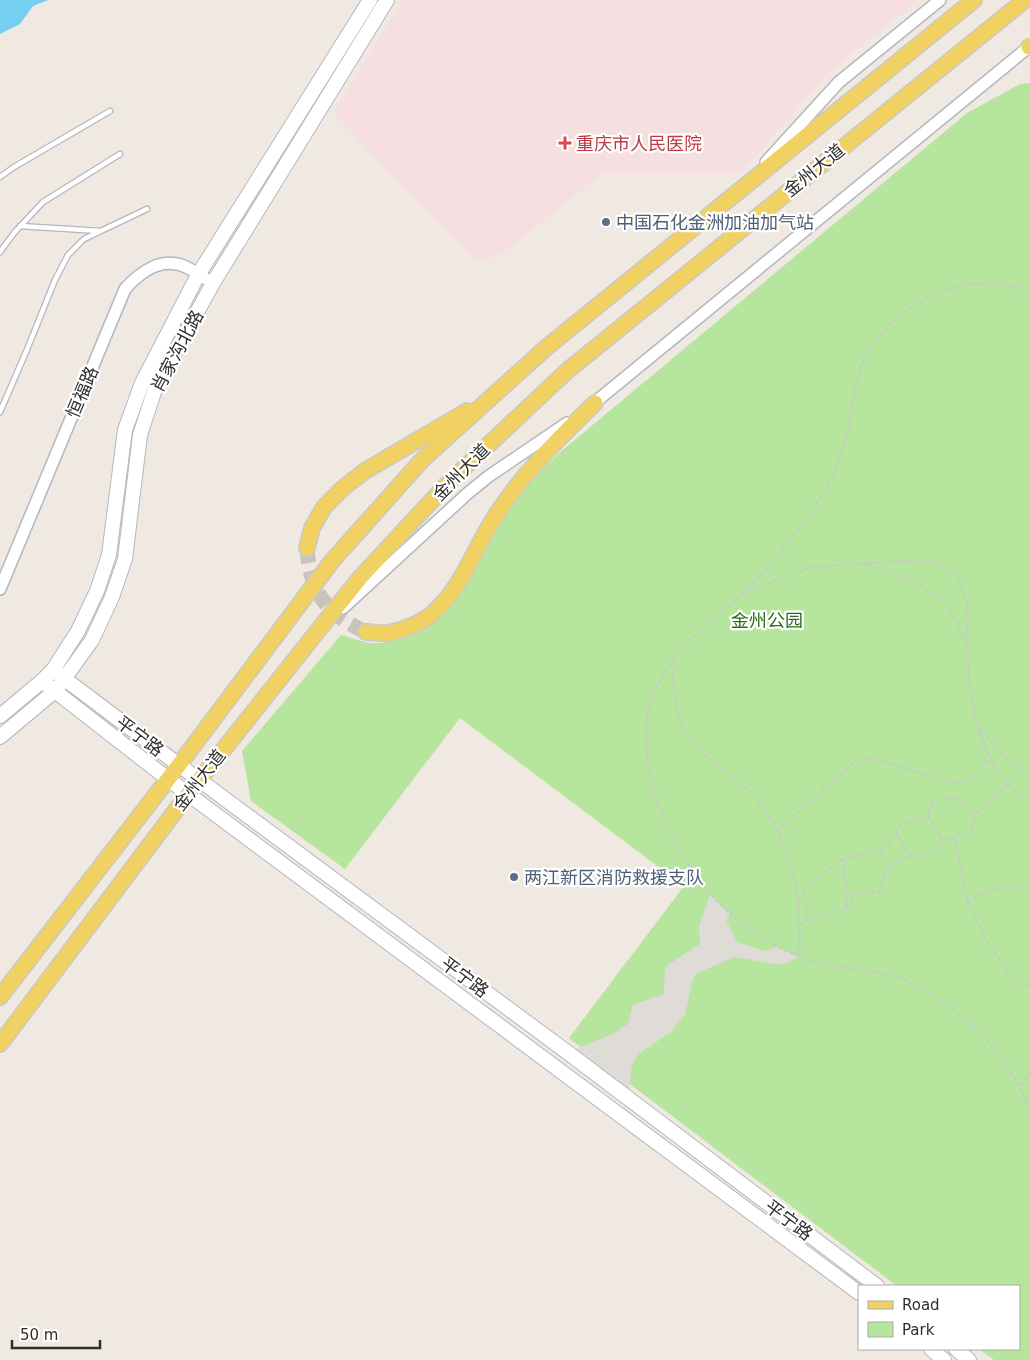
<svg xmlns="http://www.w3.org/2000/svg" width="1030" height="1360" font-family="'DejaVu Sans','Noto Sans SC',sans-serif">
<style>
.medical{fill:#f5dfe0}
.green{fill:#b6e59e}
.plaza{fill:#dfdcd8}
.water{fill:#75cff0}
.lines{fill:none;stroke-linecap:round;stroke-linejoin:round}
.primary-tunnel{stroke:#c8c4bd;stroke-width:15;stroke-dasharray:15 8;stroke-linecap:butt}
.service-casing{stroke:#b4b7c1;stroke-width:7}
.tertiary-casing{stroke:#b4b7c1;stroke-width:14}
.secondary-casing{stroke:#b4b7c1;stroke-width:16}
.primary-casing{stroke:#c9c9c9;stroke-width:18}
.path{stroke:#c9c9c9;stroke-width:2;stroke-dasharray:4 2.5;stroke-linecap:butt}
.service{stroke:#fff;stroke-width:4.5}
.tertiary{stroke:#fff;stroke-width:11}
.secondary{stroke:#fff;stroke-width:14}
.primary{stroke:#f2d163;stroke-width:15}
.health-dot{fill:#e0444e;stroke:#fff;stroke-width:2}
.service-dot{fill:#5c6f8a;stroke:#fff;stroke-width:2}
.labels{text-anchor:middle;dominant-baseline:central;stroke-width:4.5;stroke-linejoin:round;paint-order:stroke}
.health-label{font-size:18px;fill:#be3a42;stroke:#fff;text-anchor:start}
.street-label{font-size:18px;fill:#2e2e2e;stroke:#fff}
.service-label{font-size:18px;fill:#4e5e75;stroke:#fff;text-anchor:start}
.park-label{font-size:18px;fill:#2c6e1b;stroke:#fff}
</style>
<rect width="100%" height="100%" fill="#efe9e1"/>
<!-- medical -->
<path class="medical" d="M 403,0 L 919,0 L 831,70 L 741,173 L 603,173 L 503,253 L 477,263 L 333,113 Z"/>
<!-- green -->
<path class="green" d="M 1030,83 L 1030,1360 L 994,1360 L 979,1349 L 1019,1349 L 1019,1286 L 897,1286 L 569,1038 L 684,886 L 460,718 L 345,869 L 251,801 L 242,751 L 341,635 C 351,637 361,642 371,643 C 382,644 394,641 404,638 C 458,620 470,569 498,525 C 514,497 537,475 559,453 L 967,113 L 1020,84 Z"/>
<!-- plaza -->
<path class="plaza" d="M 710,895 L 730,914 L 726,920 L 737,942 L 765,951 L 777,947 L 799,957 L 781,965 L 734,957 L 697,973 L 693,978 L 685,1015 L 669,1033 L 639,1054 L 632,1064 L 628,1098 L 567,1052 L 613,1034 L 628,1024 L 633,1005 L 664,994 L 665,967 L 700,944 L 699,926 Z"/>
<!-- water -->
<path class="water" d="M 0,0 L 48,0 L 33,6 L 20,24 L 0,34 Z"/>
<g class="lines">
<!-- primary-tunnel -->
<path class="primary-tunnel" d="M 307,548 C 310,592 326,614 366,632"/>
<defs>
<g id="service">
<path d="M 0,177 L 14,167 L 110,111"/>
<path d="M 20,226 L 100,231"/>
<path d="M 0,252 L 14,233 L 43,202 L 120,154"/>
<path d="M 0,412 L 26,352 L 55,280 L 68,255 L 84,239 L 147,209"/>
</g>
<g id="tertiary">
<path d="M 766,162 L 839,82 L 940,0"/>
<path d="M 588,408 L 1030,46"/>
<path d="M 0,589 L 125,289 C 140,272 162,256 186,267 C 196,272 204,278 213,283"/>
<path d="M 343,608 L 468,493 L 489,476 L 567,423"/>
</g>
<g id="secondary">
<path d="M 53,670 L 179,765 L 567,1052 L 877,1286"/>
<path d="M 42,681 L 168,779 L 859,1293"/>
<path d="M 0,716 L 42,681 L 53,670 L 78,631 L 97,591 L 109,555 L 125,430 L 142,383 L 198,275 L 370,0"/>
<path d="M 0,737 L 56,690 L 92,640 L 112,597 L 125,559 L 140,435 L 155,389 L 213,283 L 387,0"/>
<path d="M 931,1349 L 944,1360"/>
<path d="M 956,1349 L 969,1360"/>
</g>
<g id="primary">
<path d="M 1029,47 L 1030,47"/>
<path d="M 307,548 L 312,528 L 324,507 L 343,488 L 365,471 L 467,411"/>
<path d="M 366,632 C 373,632 382,634 389,633 C 404,630 422,623 433,613 C 461,589 474,550 493,520 C 520,476 558,439 595,403"/>
<path d="M 0,997 L 179,765 L 332,561 L 423,459 L 547,347 L 974,0"/>
<path d="M 0,1044 L 189,793 L 359,579 L 449,482 L 567,371 L 1025,0"/>
</g>
</defs>
<!-- service casing -->
<use href="#service" class="service-casing"/>
<!-- tertiary casing -->
<use href="#tertiary" class="tertiary-casing"/>
<!-- secondary casing -->
<use href="#secondary" class="secondary-casing"/>
<!-- primary casing -->
<use href="#primary" class="primary-casing"/>
<!-- path -->
<g class="path">
<path d="M 1030,289 C 1010,286 990,283 969,285 C 926,289 887,319 866,356 C 858,370 856,387 852,403 C 850,415 849,427 846,439 C 836,474 816,508 793,536 C 777,556 759,578 740,596 C 722,613 702,627 685,645 C 679,650 675,658 671,665 C 665,673 659,682 654,691 C 643,716 645,762 653,788 C 657,799 661,811 665,823 C 691,882 736,930 796,955 C 828,969 864,968 898,977 C 906,980 913,984 920,988 C 969,1015 1015,1060 1030,1115"/>
<path d="M 865,564 C 892,573 924,582 945,604 C 955,616 961,631 966,646"/>
<path d="M 744,593 L 811,567 L 898,561 L 930,560 L 957,576 L 968,604 L 967,633 L 969,680 L 976,724 L 993,765 L 1014,791 L 1030,797"/>
<path d="M 672,665 C 674,686 675,708 683,728 C 692,753 736,776 754,796 C 795,845 802,895 799,957"/>
<path d="M 979,727 C 994,746 1008,763 1030,773"/>
<path d="M 928,815 L 942,839"/>
<path d="M 778,831 L 855,761 L 873,758 L 946,781 L 960,783 L 971,778 L 991,759"/>
<path d="M 896,832 L 909,855"/>
<path d="M 955,837 L 967,901 L 987,941 L 1008,973 L 1017,983 L 1030,986"/>
<path d="M 880,849 L 888,867"/>
<path d="M 844,858 L 847,908"/>
<path d="M 967,901 C 989,891 1005,884 1030,889"/>
<path d="M 807,921 L 804,889 L 844,858 L 875,852 L 888,844 L 901,825 L 928,815 L 933,800 L 959,799 L 976,813"/>
<path d="M 800,924 L 850,907 L 853,894 L 879,892 L 888,867 L 909,855 L 920,860 L 942,839 L 950,839 L 972,829 L 976,813 L 1008,784"/>
<path d="M 1019,1085 L 1030,1074"/>
</g>
<!-- service -->
<use href="#service" class="service"/>
<!-- tertiary -->
<use href="#tertiary" class="tertiary"/>
<!-- secondary -->
<use href="#secondary" class="secondary"/>
<!-- primary -->
<use href="#primary" class="primary"/>
</g>
<!-- markers -->
<path class="health-dot" d="M562.5 135.5h5v5h5v5h-5v5h-5v-5h-5v-5h5z"/>
<g class="service-dot">
<circle cx="606" cy="222" r="5"/>
<circle cx="514" cy="877" r="5"/>
</g>
<g class="labels">
<!-- health labels -->
<g class="health-label">
<text x="576" y="143">重庆市人民医院</text>
</g>
<!-- street labels -->
<g class="street-label">
<text transform="translate(814 170) rotate(-39)">金州大道</text>
<text transform="translate(177 351) rotate(-62)">肖家沟北路</text>
<text transform="translate(82 392) rotate(-67)">恒福路</text>
<text transform="translate(461 472) rotate(-45)">金州大道</text>
<text transform="translate(140 736) rotate(37)">平宁路</text>
<text transform="translate(199 780) rotate(-52)">金州大道</text>
<text transform="translate(465 977) rotate(37)">平宁路</text>
<text transform="translate(789 1220) rotate(37)">平宁路</text>
</g>
<!-- service labels -->
<g class="service-label">
<text x="616" y="222">中国石化金洲加油加气站</text>
<text x="524" y="877">两江新区消防救援支队</text>
</g>
<!-- park labels -->
<g class="park-label">
<text x="767" y="620">金州公园</text>
</g>
</g>
<!-- legend -->
<rect x="858" y="1285" width="162" height="65" fill="#ffffff" stroke="#ababab"/>
<rect x="868" y="1301" width="25" height="8" fill="#f2d163" stroke="#ababab"/>
<text x="902" y="1310" font-size="15" fill="#2e2e2e">Road</text>
<rect x="868" y="1322" width="25" height="15" fill="#b6e59e" stroke="#ababab"/>
<text x="902" y="1335" font-size="15" fill="#2e2e2e">Park</text>
<!-- scale -->
<path d="M12 1340v8h88v-8" fill="none" stroke="#2e2e2e" stroke-width="2.5"/>
<text x="20" y="1340" font-size="15" fill="#2e2e2e" stroke="#ffffff" stroke-width="4" paint-order="stroke">50 m</text>
</svg>
